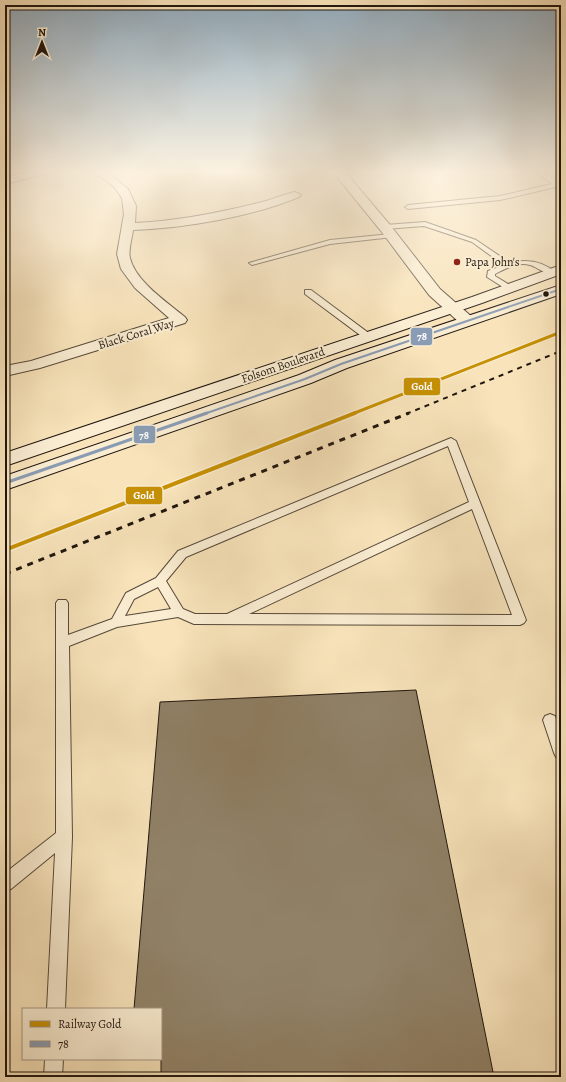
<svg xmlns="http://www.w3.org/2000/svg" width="566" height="1082" font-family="Alegreya,serif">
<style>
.building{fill:#908167;stroke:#20160e}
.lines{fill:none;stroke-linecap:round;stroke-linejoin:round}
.service-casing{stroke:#564939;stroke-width:2}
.minor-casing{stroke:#564939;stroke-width:2}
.tertiary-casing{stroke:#564939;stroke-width:2}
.secondary-casing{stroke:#20160e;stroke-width:2}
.service{fill:#faedd2;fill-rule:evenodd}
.minor{fill:#faedd2;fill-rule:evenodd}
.tertiary{fill:#faedd2;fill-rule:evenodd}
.secondary{fill:#faedd2;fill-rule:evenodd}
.rail-far1{stroke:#20160e;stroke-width:2;stroke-dasharray:5 5;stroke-linecap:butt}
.rail{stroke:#20160e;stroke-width:3;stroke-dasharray:6 6;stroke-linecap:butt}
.bus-1-far1-casing{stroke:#faedd2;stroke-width:4}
.bus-1-casing{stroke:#faedd2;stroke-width:6}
.bus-1-far1{stroke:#8a9cb4;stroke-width:2}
.bus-1{stroke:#8a9cb4;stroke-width:3}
.rail-1-far1-casing{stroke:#faedd2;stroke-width:5}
.rail-1-casing{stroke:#faedd2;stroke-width:7}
.rail-1-far1{stroke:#c79104;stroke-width:3}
.rail-1{stroke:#c79104;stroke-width:4}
.poi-dot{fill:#8f2418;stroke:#faedd2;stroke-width:1.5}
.bus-dot{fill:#20160e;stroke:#faedd2;stroke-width:1.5}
.labels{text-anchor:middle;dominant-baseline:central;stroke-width:4;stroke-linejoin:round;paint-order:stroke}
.far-poi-label{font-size:12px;fill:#20160e;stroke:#faedd2;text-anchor:start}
.far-street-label{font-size:12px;fill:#20160e;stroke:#faedd2}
.line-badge{stroke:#faedd2;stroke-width:1.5}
.badge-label{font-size:11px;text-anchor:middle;font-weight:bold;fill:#fff}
</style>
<rect width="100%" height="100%" fill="#f8e3ba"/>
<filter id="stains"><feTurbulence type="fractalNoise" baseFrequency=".005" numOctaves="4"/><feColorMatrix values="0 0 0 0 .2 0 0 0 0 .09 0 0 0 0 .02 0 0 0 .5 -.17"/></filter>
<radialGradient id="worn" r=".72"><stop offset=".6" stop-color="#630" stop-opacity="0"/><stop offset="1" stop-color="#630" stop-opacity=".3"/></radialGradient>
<!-- building -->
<path class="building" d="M 416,690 L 494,1077 L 161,1077 L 161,1009 L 134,1009 L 160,702 Z"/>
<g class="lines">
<defs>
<g id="service">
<path d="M 536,172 L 543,172 L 561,183 L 561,190 L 556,187 L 500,200 L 408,209 L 405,207 L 408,205 L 500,196 L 552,184 Z"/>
<path d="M 425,222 L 476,240 L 507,261 L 508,263 C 525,259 542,260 556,273 C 549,278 538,267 530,265 C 518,261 505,269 495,274 L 495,276 L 513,287 L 506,289 L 487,277 L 488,271 L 499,267 L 501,263 L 472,242 L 424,226 L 385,229 L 382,227 L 385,225 Z"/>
<path d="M 391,234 L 393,235 L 393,237 L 330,244 L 252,265 L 249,263 L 330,240 Z"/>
<path d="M 305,290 L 311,290 L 370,334 L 370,338 L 364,338 L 305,294 Z"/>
<path d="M 451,438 L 456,441 L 526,620 L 524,623 L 520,625 L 194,624 L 178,617 L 117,627 L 69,646 L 72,837 L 65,1009 L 47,1009 L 55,853 L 11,889 L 5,891 L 5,873 L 56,833 L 56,603 L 58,600 L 66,600 L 68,603 L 68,635 L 112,619 L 126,593 L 156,578 L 178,551 ZM 448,446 L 469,502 L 227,614 L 195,614 L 183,609 L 166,581 L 186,557 ZM 472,509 L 512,615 L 249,614 ZM 158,587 L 171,609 L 125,616 L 134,599 Z"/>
<path d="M 550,714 L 555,716 L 561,732 L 561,759 L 556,757 L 554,753 L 543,720 L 545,716 Z"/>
<path d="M 45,1059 L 63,1059 L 62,1077 L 44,1077 Z"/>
</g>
<g id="minor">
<path d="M 28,172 L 46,172 L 45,174 L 5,184 L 5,178 Z"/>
<path d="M 94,172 L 107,172 L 128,189 L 136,206 L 135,223 C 179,221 223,212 266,201 C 276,198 285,194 295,192 L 301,195 L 299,197 C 251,217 185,228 133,230 C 132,239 128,250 130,258 C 135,281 168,303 185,317 L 187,320 L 185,323 L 40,368 L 5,376 L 5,366 L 31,361 L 169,318 L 135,288 L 121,269 L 117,254 L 124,214 L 122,198 L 114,187 Z"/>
</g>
<path id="tertiary" d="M 333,172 L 345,172 L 390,225 L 440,289 L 472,317 L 474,320 L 472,323 L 460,323 L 429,295 L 381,231 Z"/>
<g id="secondary">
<path d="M 561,265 L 561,274 L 482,303 L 5,466 L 5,453 L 472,297 Z"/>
<path d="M 561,285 L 561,294 L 347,368 L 311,383 L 5,490 L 5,476 L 299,375 L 335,360 Z"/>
</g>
</defs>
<!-- service casing -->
<use href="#service" class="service-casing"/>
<!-- minor casing -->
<use href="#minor" class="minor-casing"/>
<!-- tertiary casing -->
<use href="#tertiary" class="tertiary-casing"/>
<!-- secondary casing -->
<use href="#secondary" class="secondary-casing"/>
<!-- service -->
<use href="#service" class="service"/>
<!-- minor -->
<use href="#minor" class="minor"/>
<!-- tertiary -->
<use href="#tertiary" class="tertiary"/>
<!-- secondary -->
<use href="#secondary" class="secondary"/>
<!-- rail-far1 -->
<path class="rail-far1" d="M 406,414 L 561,351"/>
<!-- rail -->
<path class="rail" d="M 5,574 L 409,413"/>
<defs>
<path id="bus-1-far1" d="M 204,414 L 305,379 L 341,364 L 561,289"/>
<path id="bus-1" d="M 5,483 L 207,413"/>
</defs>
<!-- bus-1-far1 casing -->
<use href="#bus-1-far1" class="bus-1-far1-casing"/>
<!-- bus-1 casing -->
<use href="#bus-1" class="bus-1-casing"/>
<!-- bus-1-far1 -->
<use href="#bus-1-far1" class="bus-1-far1"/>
<!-- bus-1 -->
<use href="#bus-1" class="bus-1"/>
<defs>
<path id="rail-1-far1" d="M 352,414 L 561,332"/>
<path id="rail-1" d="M 5,550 L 355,413"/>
</defs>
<!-- rail-1-far1 casing -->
<use href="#rail-1-far1" class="rail-1-far1-casing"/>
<!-- rail-1 casing -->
<use href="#rail-1" class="rail-1-casing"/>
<!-- rail-1-far1 -->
<use href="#rail-1-far1" class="rail-1-far1"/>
<!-- rail-1 -->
<use href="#rail-1" class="rail-1"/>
</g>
<!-- sky -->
<linearGradient id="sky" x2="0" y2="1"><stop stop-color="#91abbe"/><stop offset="0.53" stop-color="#fcf2e0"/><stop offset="1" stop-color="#fcf2e0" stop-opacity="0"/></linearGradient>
<rect width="566" height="324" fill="url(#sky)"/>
<!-- markers -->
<circle class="poi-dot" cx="457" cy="262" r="4"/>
<circle class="bus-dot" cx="546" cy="294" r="3.5"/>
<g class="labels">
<!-- far-poi labels -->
<g class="far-poi-label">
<text x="465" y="262">Papa John's</text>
</g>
<!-- far-street labels -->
<g class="far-street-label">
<text transform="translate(136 334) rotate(-17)">Black Coral Way</text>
<text transform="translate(283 365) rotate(-19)">Folsom Boulevard</text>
</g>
</g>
<g class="line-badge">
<rect x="410" y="327" width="23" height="19" rx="4" fill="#8a9cb4"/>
<rect x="403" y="377" width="38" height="19" rx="4" fill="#c79104"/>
<rect x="133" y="425" width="23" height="19" rx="4" fill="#8a9cb4"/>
<rect x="125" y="486" width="38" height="19" rx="4" fill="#c79104"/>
</g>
<g class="badge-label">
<text x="422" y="340">78</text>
<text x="422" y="390">Gold</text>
<text x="144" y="439">78</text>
<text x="144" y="499">Gold</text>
</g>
<!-- margin -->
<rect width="566" height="1082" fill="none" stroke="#f8e3ba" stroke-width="20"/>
<rect x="6" y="6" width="554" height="1070" fill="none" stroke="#20160e" stroke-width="2"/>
<rect x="10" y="10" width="546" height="1062" fill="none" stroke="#20160e"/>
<!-- legend -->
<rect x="22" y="1008" width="140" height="52" fill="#faedd2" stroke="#a39784"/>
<rect x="30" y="1021" width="20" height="6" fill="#c79104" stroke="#a39784"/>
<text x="58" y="1028" font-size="12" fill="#20160e">Railway Gold</text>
<rect x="30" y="1041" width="20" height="6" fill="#8a9cb4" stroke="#a39784"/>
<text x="58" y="1048" font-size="12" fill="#20160e">78</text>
<!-- north arrow -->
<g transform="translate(42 42)" stroke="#faedd2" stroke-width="3" paint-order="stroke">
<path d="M0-3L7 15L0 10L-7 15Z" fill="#20160e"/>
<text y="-6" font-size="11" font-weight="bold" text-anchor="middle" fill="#20160e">N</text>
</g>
<rect width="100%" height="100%" filter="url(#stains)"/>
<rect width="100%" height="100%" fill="url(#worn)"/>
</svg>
